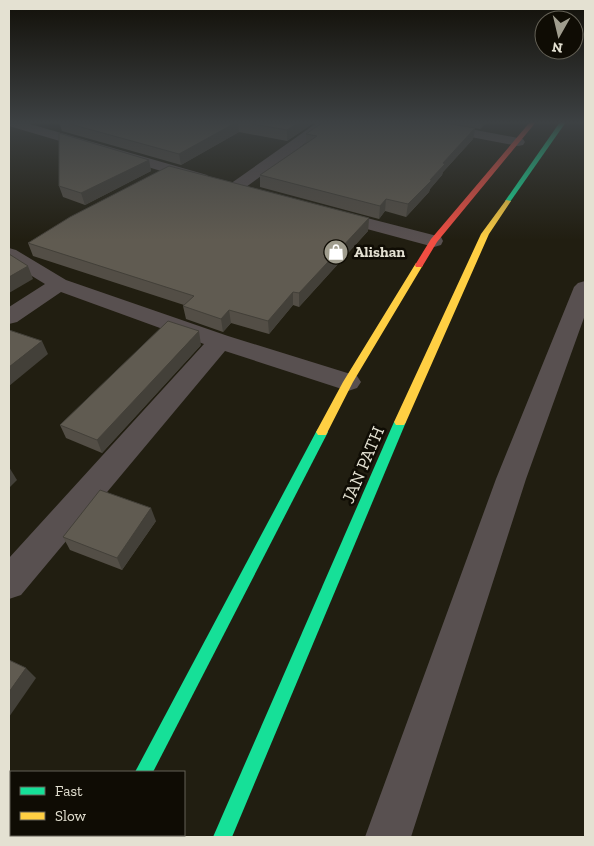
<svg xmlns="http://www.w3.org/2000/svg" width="594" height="846" font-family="'Zilla Slab',serif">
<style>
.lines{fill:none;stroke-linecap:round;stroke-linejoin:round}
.street{fill:#585050;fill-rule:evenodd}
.fast{fill:#16e098;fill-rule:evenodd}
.slow{fill:#ffcf43;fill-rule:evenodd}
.jam{fill:#f24e42;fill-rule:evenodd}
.wall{fill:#534e46}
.shaded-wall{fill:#434039}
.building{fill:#605b51;stroke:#434039}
.labels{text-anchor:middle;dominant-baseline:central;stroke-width:5;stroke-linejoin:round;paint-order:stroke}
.far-poi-label{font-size:15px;font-weight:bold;fill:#e4e1d2;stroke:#0f0c04;text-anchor:start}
.street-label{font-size:18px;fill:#e4e1d2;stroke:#0f0c04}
</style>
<rect width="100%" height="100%" fill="#211e11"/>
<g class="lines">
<!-- street -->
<g class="street">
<path d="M 9,122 L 23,122 L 207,175 L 209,178 L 207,181 L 195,181 L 9,126 Z"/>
<path d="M 318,122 L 334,122 L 242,190 L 230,190 L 228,187 L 230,184 Z"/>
<path d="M 406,122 L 433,122 L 518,138 L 523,139 L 525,142 L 523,145 L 518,146 L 413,126 Z"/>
<path d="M 332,209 L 441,237 L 443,241 L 441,245 L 434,247 L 326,218 L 323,214 L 326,210 Z"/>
<path d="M 9,248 L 16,250 L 66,280 L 228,336 L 357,376 L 361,382 L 357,388 L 348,391 L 225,351 L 21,595 L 9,599 L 9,558 L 204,344 L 61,292 L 17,322 L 9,324 L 9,307 L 45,284 L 9,262 Z"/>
<path d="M 585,281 L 585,315 L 526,479 L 411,837 L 365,837 L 496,479 L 574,287 L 578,283 Z"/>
</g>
<!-- fast -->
<g class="fast">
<path d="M 560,122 L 566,122 L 510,202 L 506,202 L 505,201 Z"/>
<path d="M 400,418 L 406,422 L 232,837 L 213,837 L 394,422 Z"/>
<path d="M 322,428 L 326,429 L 328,432 L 153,772 L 135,772 L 316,432 L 318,429 Z"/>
<path d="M 101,835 L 122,835 L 121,837 L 101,837 Z"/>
</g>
<!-- slow -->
<g class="slow">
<path d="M 506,200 L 511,201 L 489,234 L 406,422 L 404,425 L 396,425 L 394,422 L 481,234 Z"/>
<path d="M 416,263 L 423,265 L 353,382 L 326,435 L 318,435 L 316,432 L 343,382 Z"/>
</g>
<!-- jam -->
<path class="jam" d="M 530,122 L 536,122 L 437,242 L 422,267 L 416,267 L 415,265 L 431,239 Z"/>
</g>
<!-- wall -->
<g class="wall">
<path d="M 59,122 L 315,122 L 287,141 L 239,132 L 181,165 L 62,131 Z"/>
<path d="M 442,122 L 487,122 L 480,129 Z"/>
<path d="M 475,128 L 473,139 L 443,172 L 442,175 L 430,189 L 429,192 L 406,217 L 385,211 L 379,219 L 260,187 L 260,175 L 306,143 L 306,134 Z"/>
<path d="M 149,160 L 151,171 L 85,205 L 63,197 L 59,186 Z"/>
<path d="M 369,218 L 368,231 L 299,307 L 293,305 L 269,334 L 231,323 L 223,332 L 186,319 L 183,306 L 184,305 L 33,256 L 28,243 Z"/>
<path d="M 201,345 L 102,453 L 66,438 L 60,425 Z"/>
<path d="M 156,521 L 122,570 L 70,550 L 63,537 Z"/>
</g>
<!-- shaded-wall -->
<g class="shaded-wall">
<path d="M 237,122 L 238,122 L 239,132 L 181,165 L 179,154 Z"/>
<path d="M 300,122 L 315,122 L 287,141 L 287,130 Z"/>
<path d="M 482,122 L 487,122 L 480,129 Z"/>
<path d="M 475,128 L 473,139 L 443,172 L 442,175 L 430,189 L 429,192 L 406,217 L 408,204 L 430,180 L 443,163 Z"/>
<path d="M 149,160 L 151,171 L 85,205 L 81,193 Z"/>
<path d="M 386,199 L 385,211 L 379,219 L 380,206 Z"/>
<path d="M 369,218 L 368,231 L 299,307 L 299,293 Z"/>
<path d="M 28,266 L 33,279 L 9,293 L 9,277 Z"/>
<path d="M 293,292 L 293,305 L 269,334 L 268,321 Z"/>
<path d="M 229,310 L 231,323 L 223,332 L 221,319 Z"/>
<path d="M 199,331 L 201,345 L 102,453 L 97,440 Z"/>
<path d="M 42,341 L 48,354 L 9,386 L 9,367 Z"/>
<path d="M 9,467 L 17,480 L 9,488 Z"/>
<path d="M 151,508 L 156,521 L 122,570 L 117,558 Z"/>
<path d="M 26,668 L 36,678 L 9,717 L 9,692 Z"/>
</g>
<!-- building -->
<g class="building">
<path d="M 63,122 L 237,122 L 179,154 Z"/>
<path d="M 242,122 L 300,122 L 287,130 Z"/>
<path d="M 323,122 L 439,122 L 475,128 L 443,163 L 445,164 L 430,180 L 432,180 L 408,204 L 386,199 L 380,206 L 260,175 L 317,136 L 306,134 Z"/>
<path d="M 59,133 L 149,160 L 81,193 L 59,186 Z"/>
<path d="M 169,166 L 369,218 L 299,293 L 293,292 L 268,321 L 229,310 L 221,319 L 183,306 L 194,296 L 28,243 L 70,217 Z"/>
<path d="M 9,254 L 28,266 L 9,277 Z"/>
<path d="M 168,321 L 199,331 L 97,440 L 60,425 Z"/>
<path d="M 9,330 L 42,341 L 9,367 Z"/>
<path d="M 100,490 L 151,508 L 117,558 L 63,537 Z"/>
<path d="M 9,660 L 26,668 L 9,692 Z"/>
</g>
<!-- sky -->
<linearGradient id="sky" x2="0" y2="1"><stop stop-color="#121009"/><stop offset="0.51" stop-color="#3d4143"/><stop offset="1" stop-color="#3d4143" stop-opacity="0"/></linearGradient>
<rect width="594" height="240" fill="url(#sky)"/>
<!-- icons -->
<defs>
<symbol id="shop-disc" viewBox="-11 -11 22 22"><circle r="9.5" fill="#a09d8e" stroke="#0f0c04"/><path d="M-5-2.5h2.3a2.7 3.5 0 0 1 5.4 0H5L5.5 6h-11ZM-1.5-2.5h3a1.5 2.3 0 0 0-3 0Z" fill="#fff"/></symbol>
</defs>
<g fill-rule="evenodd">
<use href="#shop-disc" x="322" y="238" width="28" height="28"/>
</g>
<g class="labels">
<!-- far-poi labels -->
<g class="far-poi-label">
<text x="354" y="252">Alishan</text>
</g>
<!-- street labels -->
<g class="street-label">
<text transform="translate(363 465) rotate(-67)">JAN PATH</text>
</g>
</g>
<!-- border -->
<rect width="594" height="846" fill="none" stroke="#e4e1d2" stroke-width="20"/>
<!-- legend -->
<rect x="10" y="771" width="175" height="65" fill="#0f0c04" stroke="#646156"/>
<rect x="20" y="787" width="25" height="8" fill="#16e098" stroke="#646156"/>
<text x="55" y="796" font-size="15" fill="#e4e1d2">Fast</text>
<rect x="20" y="812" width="25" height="8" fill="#ffcf43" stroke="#646156"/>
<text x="55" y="821" font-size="15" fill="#e4e1d2">Slow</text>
<!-- north arrow -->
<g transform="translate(559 35) rotate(188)"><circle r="24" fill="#0f0c04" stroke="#646156"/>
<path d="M0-4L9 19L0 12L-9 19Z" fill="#a09d8e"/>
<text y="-8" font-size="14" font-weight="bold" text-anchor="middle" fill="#e4e1d2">N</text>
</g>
</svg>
